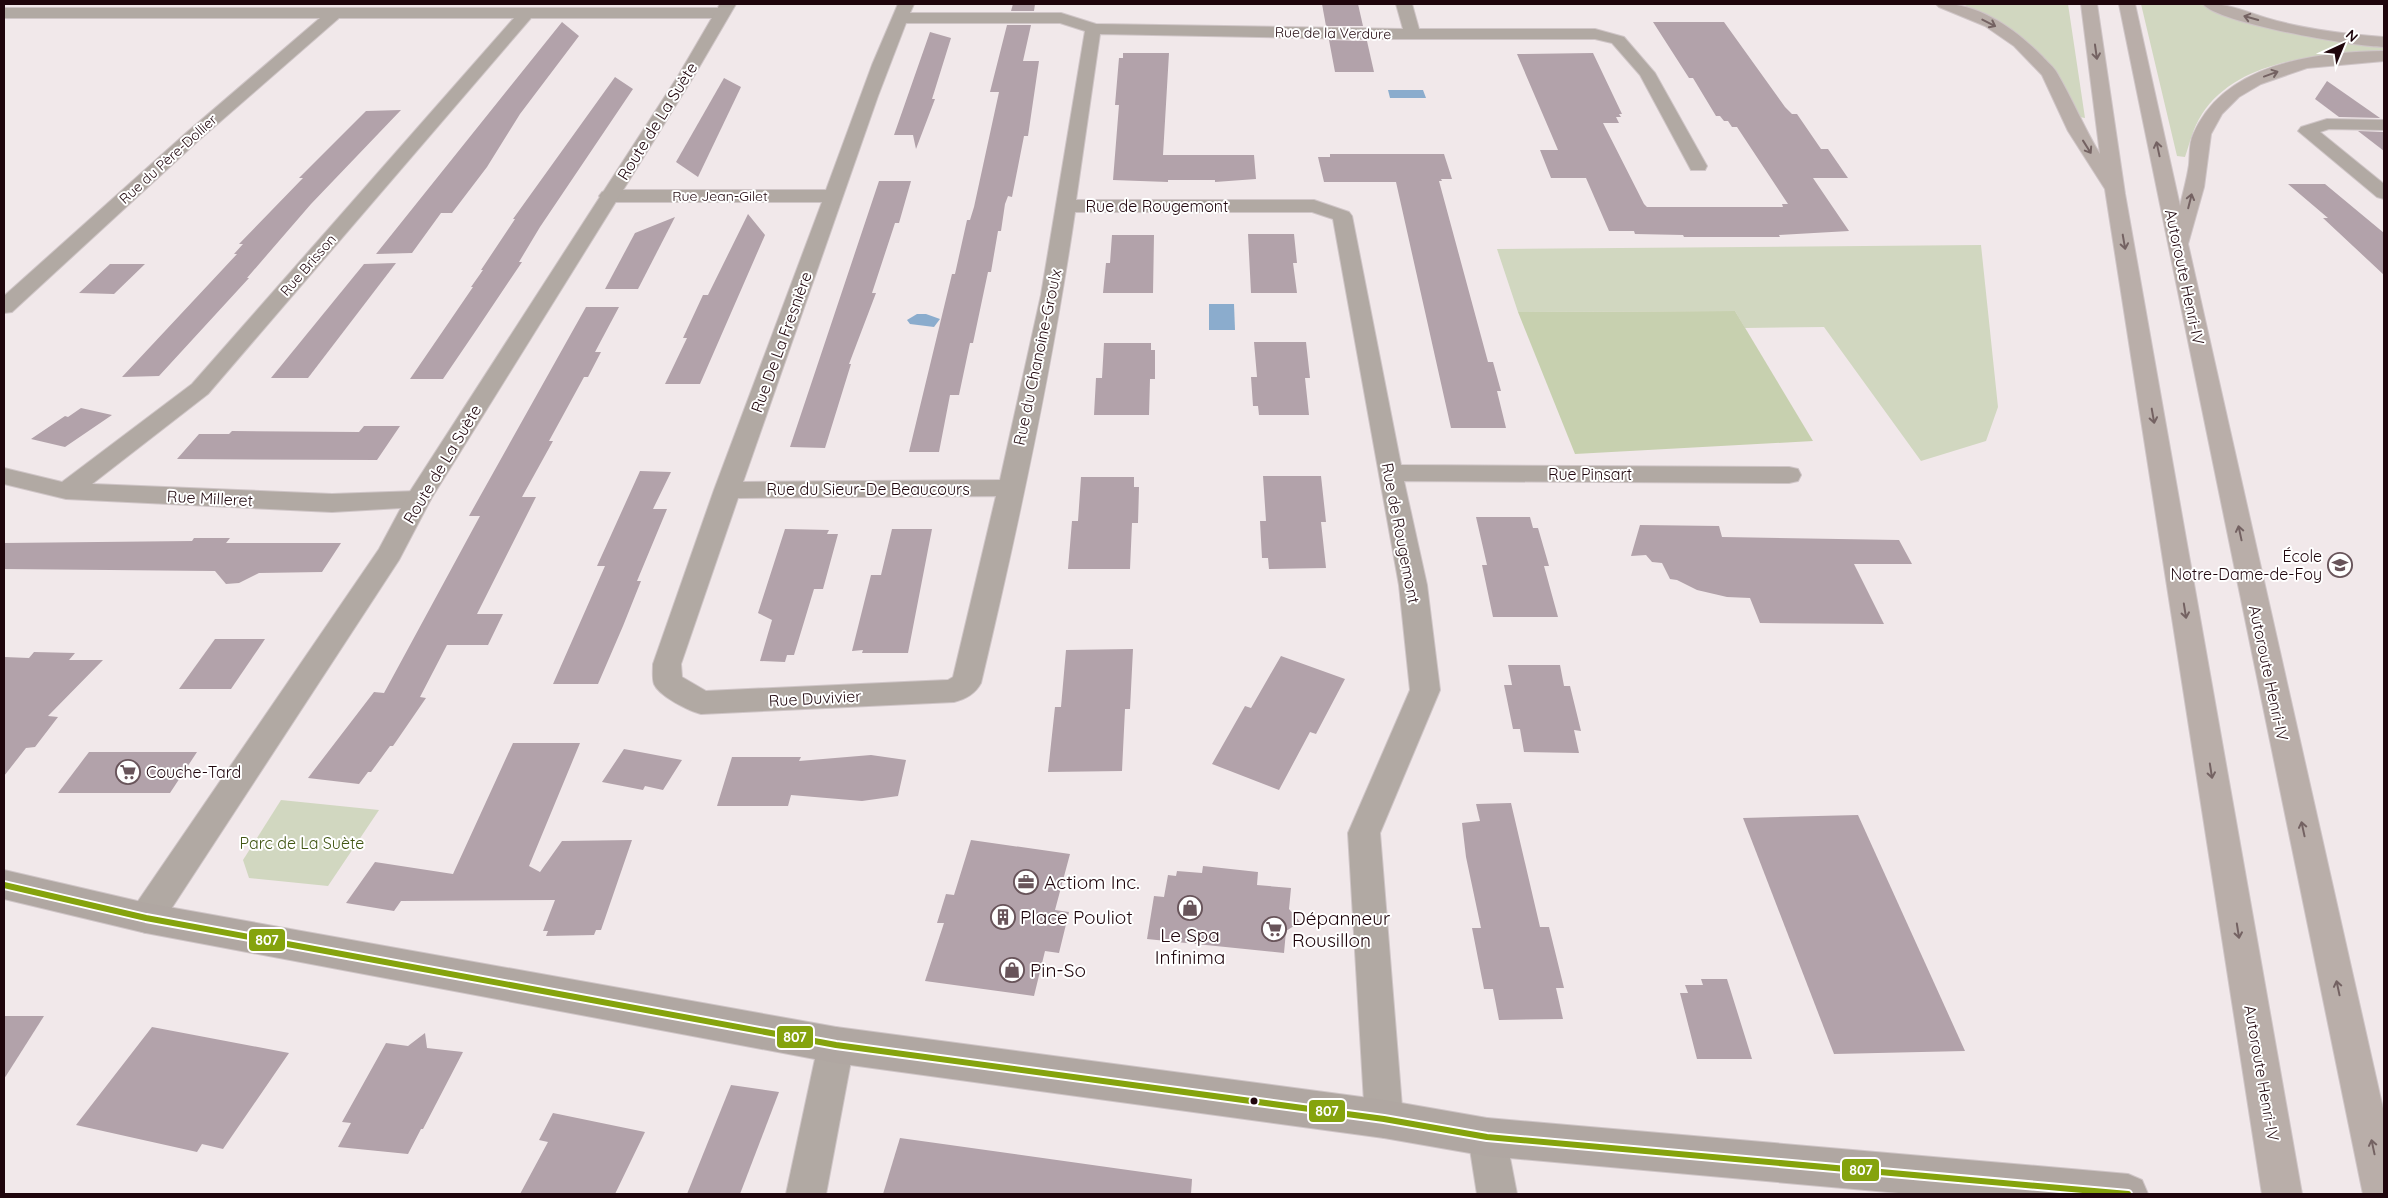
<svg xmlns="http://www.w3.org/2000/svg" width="2388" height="1198" font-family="Quicksand,sans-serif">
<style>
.green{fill:#d1d7c0}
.forest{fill:#c7d0af}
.water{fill:#8baccd}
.building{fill:#b2a2aa}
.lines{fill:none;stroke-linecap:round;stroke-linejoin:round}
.minor-casing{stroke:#cfc5c7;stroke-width:2}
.tertiary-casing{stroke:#cfc5c7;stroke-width:2}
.secondary-casing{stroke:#cfc5c7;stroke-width:2}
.motorway-casing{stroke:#cfc5c7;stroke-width:2}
.minor{fill:#b1a9a3;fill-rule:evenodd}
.tertiary{fill:#b1a9a3;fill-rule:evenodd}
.secondary{fill:#b0a7a2;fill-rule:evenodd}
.motorway{fill:#b9aea9;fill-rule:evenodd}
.bus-1-casing{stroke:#fff;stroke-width:10}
.bus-1{stroke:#85a30d;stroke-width:6}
.oneway{stroke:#746262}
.bus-dot{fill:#1f050c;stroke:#fff;stroke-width:2}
.labels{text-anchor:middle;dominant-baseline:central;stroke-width:4;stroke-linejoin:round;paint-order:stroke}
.far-street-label{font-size:14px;fill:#1f050c;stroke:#fff}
.street-label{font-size:16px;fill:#1f050c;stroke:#fff}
.poi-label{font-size:16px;fill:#1f050c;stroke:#fff;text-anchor:end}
.park-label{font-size:16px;fill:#405512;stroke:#fff}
.near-poi-label{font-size:19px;fill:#1f050c;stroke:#fff;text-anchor:start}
.line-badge{stroke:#fff;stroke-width:2}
.badge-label{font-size:14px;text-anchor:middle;font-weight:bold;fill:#fff}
</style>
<rect width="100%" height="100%" fill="#f1e8ea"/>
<!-- green -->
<g class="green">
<path d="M 1962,4 L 2068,4 L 2085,118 L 2080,117 C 2054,60 2021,27 1962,4 Z"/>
<path d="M 2141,4 L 2200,4 L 2237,17 L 2362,45 L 2384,47 L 2384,52 C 2324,53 2238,58 2202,114 C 2193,128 2190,142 2185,157 L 2177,156 Z"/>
<path d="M 1981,245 L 1998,407 L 1986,441 L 1921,461 L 1824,327 L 1745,328 L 1735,311 L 1518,312 L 1497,249 Z"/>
<path d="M 281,800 L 379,810 L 328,886 L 249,878 L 243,860 Z"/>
</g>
<!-- forest -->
<path class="forest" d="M 1735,311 L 1813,441 L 1575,454 L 1518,312 Z"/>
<!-- water -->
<g class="water">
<path d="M 1388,90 L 1423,90 L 1426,98 L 1390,98 Z"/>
<path d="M 1209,304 L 1234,304 L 1235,330 L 1209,330 Z"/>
<path d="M 917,314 L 926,314 L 940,319 L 934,327 L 910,324 L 907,320 Z"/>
</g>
<!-- building -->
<g class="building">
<path d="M 1013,4 L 1035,4 L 1034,11 L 1011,11 Z"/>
<path d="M 1322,4 L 1358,4 L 1363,26 L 1326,26 Z"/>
<path d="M 562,22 L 579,36 L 520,114 L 487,167 L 452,213 L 441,213 L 412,253 L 376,254 Z"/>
<path d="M 1653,22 L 1724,22 L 1785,107 L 1792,114 L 1797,114 L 1821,149 L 1828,149 L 1848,178 L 1813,178 L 1849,231 L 1779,235 L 1780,237 L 1684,237 L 1683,235 L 1635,234 L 1634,231 L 1609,231 L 1586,178 L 1551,178 L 1540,150 L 1558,150 L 1517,54 L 1593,53 L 1622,114 L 1619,114 L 1621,117 L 1616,117 L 1619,123 L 1603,123 L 1644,204 L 1647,207 L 1783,207 L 1782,204 L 1788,204 L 1737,127 L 1732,127 L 1728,121 L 1724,121 L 1720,116 L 1716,116 L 1693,78 L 1689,78 Z"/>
<path d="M 1007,25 L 1031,25 L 1023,61 L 1039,61 L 1028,136 L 1024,136 L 1012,197 L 1008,196 L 1005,204 L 1001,231 L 998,231 L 991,272 L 988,272 L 973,343 L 970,343 L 959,395 L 950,395 L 939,452 L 909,452 L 952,274 L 955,274 L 967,220 L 970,220 L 974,207 L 999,92 L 990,92 Z"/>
<path d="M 930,32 L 951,38 L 932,99 L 935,99 L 916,149 L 913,135 L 894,135 Z"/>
<path d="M 1329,40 L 1367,41 L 1374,72 L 1335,72 Z"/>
<path d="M 1123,53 L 1169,53 L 1163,155 L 1254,155 L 1256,179 L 1215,182 L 1215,180 L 1168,180 L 1168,182 L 1113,180 L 1119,105 L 1115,105 L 1119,58 L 1123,58 Z"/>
<path d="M 615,77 L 633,89 L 540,227 L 519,262 L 522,262 L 477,329 L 443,379 L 410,379 L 473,287 L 471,287 L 483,270 L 481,270 L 515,219 L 513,219 Z"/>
<path d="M 724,78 L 741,87 L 698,177 L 676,162 Z"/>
<path d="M 2327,81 L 2380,118 L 2339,117 L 2315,99 Z"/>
<path d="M 401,110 L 311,204 L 247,278 L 249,278 L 159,376 L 122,377 L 237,254 L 234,254 L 243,244 L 239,244 L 303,178 L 299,178 L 366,111 Z"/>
<path d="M 2358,131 L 2384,132 L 2384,151 Z"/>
<path d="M 1330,154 L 1444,154 L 1452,179 L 1441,179 L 1442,181 L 1439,181 L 1488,362 L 1493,362 L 1501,391 L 1497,391 L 1506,428 L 1451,428 L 1396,182 L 1324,182 L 1318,157 L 1330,157 Z"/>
<path d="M 879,181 L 911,181 L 899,223 L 895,223 L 872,293 L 876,293 L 849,364 L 851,364 L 825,448 L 790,447 Z"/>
<path d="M 2288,184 L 2325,184 L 2384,233 L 2384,275 L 2323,218 L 2328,218 Z"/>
<path d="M 748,214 L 765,235 L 700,384 L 665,384 L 687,338 L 683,338 L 703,295 L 708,295 Z"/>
<path d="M 675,217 L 638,289 L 605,289 L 635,233 Z"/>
<path d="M 1248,234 L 1294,234 L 1297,263 L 1293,263 L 1297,293 L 1251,293 Z"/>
<path d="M 1112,235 L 1154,235 L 1153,293 L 1103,293 L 1106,263 L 1110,263 Z"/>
<path d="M 396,263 L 308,378 L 271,378 L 364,264 Z"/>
<path d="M 110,264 L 145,264 L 114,294 L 79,293 Z"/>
<path d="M 586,307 L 619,307 L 595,352 L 601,352 L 588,377 L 584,377 L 549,441 L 553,441 L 522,497 L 536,497 L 477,614 L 503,614 L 488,645 L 447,645 L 420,697 L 426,698 L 393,746 L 390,746 L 371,772 L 368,772 L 359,784 L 308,778 L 374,692 L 384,693 L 480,516 L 469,516 Z"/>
<path d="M 1254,342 L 1306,342 L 1310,378 L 1305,378 L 1309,415 L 1259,415 L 1258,406 L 1253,406 L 1251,377 L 1257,377 Z"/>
<path d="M 1104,343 L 1151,343 L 1151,350 L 1155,350 L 1155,379 L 1150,379 L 1149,415 L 1094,415 L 1096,378 L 1102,378 Z"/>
<path d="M 81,408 L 112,415 L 65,447 L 31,439 L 65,416 L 68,417 Z"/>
<path d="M 364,426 L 400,426 L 377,460 L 177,459 L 199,434 L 229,434 L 232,431 L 359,432 Z"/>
<path d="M 640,471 L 671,472 L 653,509 L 667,509 L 637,581 L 641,581 L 623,626 L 598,684 L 553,684 L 605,566 L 597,566 Z"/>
<path d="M 1263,476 L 1321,476 L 1326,522 L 1321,522 L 1326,568 L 1269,569 L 1268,558 L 1262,558 L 1260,521 L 1266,521 Z"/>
<path d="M 1081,477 L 1134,477 L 1134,487 L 1139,487 L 1138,523 L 1132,523 L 1130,569 L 1068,569 L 1072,521 L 1078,521 Z"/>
<path d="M 1476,517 L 1530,517 L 1533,528 L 1538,528 L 1549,566 L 1544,566 L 1558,617 L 1493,617 L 1482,565 L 1487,565 Z"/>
<path d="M 1640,525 L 1719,526 L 1722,537 L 1899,540 L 1912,564 L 1854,564 L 1884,624 L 1760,623 L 1750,598 L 1727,597 L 1697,590 L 1677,580 L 1670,579 L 1662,563 L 1652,562 L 1646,555 L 1631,556 Z"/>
<path d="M 785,529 L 829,530 L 827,534 L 838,534 L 823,589 L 814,589 L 794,655 L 787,655 L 785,662 L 760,661 L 772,620 L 758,613 Z"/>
<path d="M 892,529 L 932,529 L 908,653 L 862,653 L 863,650 L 852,651 L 871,575 L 881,575 Z"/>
<path d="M 194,538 L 230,538 L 226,543 L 341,543 L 322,572 L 259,573 L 239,583 L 226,584 L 215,571 L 4,569 L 4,543 L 192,541 Z"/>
<path d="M 215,639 L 265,639 L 231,689 L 179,689 Z"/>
<path d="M 1133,649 L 1130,709 L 1125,709 L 1122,771 L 1048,772 L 1055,707 L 1061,707 L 1066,650 Z"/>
<path d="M 34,652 L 75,653 L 69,660 L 103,660 L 48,716 L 58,717 L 35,747 L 26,748 L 4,776 L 4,657 L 29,658 Z"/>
<path d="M 1281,656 L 1345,679 L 1316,734 L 1310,732 L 1279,790 L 1212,764 L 1245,706 L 1251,708 Z"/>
<path d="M 1508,665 L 1560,665 L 1564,686 L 1570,686 L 1581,731 L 1574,730 L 1579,753 L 1524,752 L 1520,729 L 1513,729 L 1504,685 L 1512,685 Z"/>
<path d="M 513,743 L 580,743 L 529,866 L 540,872 L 562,841 L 632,840 L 601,930 L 596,930 L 594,935 L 546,936 L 548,931 L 543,931 L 555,900 L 401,901 L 394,911 L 346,903 L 375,862 L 453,874 Z"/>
<path d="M 624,749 L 682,760 L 663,790 L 645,786 L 643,790 L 602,782 Z"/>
<path d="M 89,752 L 197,752 L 170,793 L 58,793 Z"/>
<path d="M 871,755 L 906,760 L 898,796 L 862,801 L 791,795 L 788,806 L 717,806 L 732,757 L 801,757 L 799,761 Z"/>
<path d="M 1511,803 L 1540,927 L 1549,927 L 1564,988 L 1556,988 L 1563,1019 L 1499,1020 L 1493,989 L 1484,989 L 1472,928 L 1481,928 L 1466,857 L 1462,823 L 1480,821 L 1476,804 Z"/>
<path d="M 1858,815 L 1965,1051 L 1834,1054 L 1743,818 Z"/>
<path d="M 971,840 L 1070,854 L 1055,910 L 1069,912 L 1059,953 L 1045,951 L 1034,996 L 925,981 L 944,923 L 937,923 L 946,894 L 954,895 Z"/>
<path d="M 1203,866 L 1258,872 L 1257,885 L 1291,888 L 1289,909 L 1300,922 L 1286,931 L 1284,953 L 1147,939 L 1154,896 L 1164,897 L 1168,875 L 1176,876 L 1177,871 L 1202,873 Z"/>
<path d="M 1701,979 L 1727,979 L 1752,1059 L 1697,1059 L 1680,993 L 1688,993 L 1685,985 L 1703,985 Z"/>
<path d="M 4,1016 L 44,1016 L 4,1079 Z"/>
<path d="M 152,1027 L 289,1053 L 223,1149 L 202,1144 L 197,1152 L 76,1125 Z"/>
<path d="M 425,1033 L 427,1048 L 463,1052 L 423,1129 L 421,1129 L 408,1154 L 338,1147 L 351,1123 L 342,1122 L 386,1043 L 408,1046 Z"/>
<path d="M 731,1085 L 779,1092 L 740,1194 L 687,1194 Z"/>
<path d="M 553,1113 L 645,1132 L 615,1194 L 520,1194 L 548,1142 L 539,1140 Z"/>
<path d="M 900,1138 L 1192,1179 L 1191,1194 L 883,1194 Z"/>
</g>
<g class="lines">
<defs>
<g id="minor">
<path d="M 898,4 L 914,4 L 910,13 L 1061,13 L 1096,24 L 1403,29 L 1396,4 L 1412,4 L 1419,29 L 1595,29 L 1624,37 L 1655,73 L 1707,166 L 1705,170 L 1691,170 L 1640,75 L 1612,43 L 1595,39 L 1356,39 L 1100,34 L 1076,200 L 1314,200 L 1349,212 L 1352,216 L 1401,465 L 1789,467 L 1798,469 L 1801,475 L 1798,481 L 1789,483 L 1404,481 L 1427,585 L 1440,690 L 1380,833 L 1403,1119 L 1397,1132 L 1384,1138 L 1371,1132 L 1365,1119 L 1348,833 L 1410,690 L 1399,585 L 1333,219 L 1312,212 L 1075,212 C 1052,370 1018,527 981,683 C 975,694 966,699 954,702 L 701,714 C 689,711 659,696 654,684 C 652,678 653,670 653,664 L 714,490 L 822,202 L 609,202 L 602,200 L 599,196 L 602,192 L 609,190 L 826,190 L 872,65 ZM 906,23 L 1060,23 L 1085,31 L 1041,295 L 1000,480 L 743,482 L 878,96 ZM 996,496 L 953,677 L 948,680 L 706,691 L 682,677 L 681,664 L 738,498 Z"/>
<path d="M 4,8 L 721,8 L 729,13 L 721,18 L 531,18 L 208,394 L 92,484 L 332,494 L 418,491 L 427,493 L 431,499 L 427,505 L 418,507 L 332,512 L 66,499 L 4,484 L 4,468 L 62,482 L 192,384 L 514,18 L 339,18 L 198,141 L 12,312 L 4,313 L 4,296 L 186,133 L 320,18 L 4,18 Z"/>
<path d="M 2327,119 L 2384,120 L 2384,130 L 2329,129 L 2320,132 L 2384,184 L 2384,199 L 2377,197 L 2298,131 L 2301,127 Z"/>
<path d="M 836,1027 L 849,1033 L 854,1045 L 826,1194 L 786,1194 L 818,1045 L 823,1033 Z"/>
<path d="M 1487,1118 L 1501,1123 L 1506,1137 L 1517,1194 L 1477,1194 L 1468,1137 L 1473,1123 Z"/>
</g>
<path id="tertiary" d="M 720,4 L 736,4 L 694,76 L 431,499 L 399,560 L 158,929 L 146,933 L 134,929 L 129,918 L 134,907 L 379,549 L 409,493 L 678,76 Z"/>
<path id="secondary" d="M 4,870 L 146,903 L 836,1027 L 1384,1100 L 1487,1118 L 2128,1174 L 2142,1180 L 2148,1194 L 1910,1194 L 1487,1156 L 1384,1138 L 836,1063 L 146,933 L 4,899 Z"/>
<g id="motorway">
<path d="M 1936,4 C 1977,1 2015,29 2042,56 C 2047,62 2054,67 2057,73 C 2073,100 2084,128 2100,154 L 2081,4 L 2097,4 L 2125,194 L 2302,1194 L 2262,1194 L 2105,189 L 2068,131 L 2042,75 L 2014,46 L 1985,26 L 1939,7 Z"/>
<path d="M 2119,4 L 2135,4 L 2180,206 C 2183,192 2187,179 2189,165 C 2190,155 2189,144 2193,135 C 2223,63 2316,52 2384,51 L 2384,61 L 2307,68 L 2261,84 L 2239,97 L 2222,114 L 2211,134 L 2204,187 L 2188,244 L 2384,1113 L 2384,1194 L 2363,1194 Z"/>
<path d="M 2203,4 C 2229,2 2252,15 2277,21 C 2312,30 2347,34 2383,37 L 2384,47 C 2357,47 2217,23 2203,4 Z"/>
</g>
</defs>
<!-- minor casing -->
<use href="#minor" class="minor-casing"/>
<!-- tertiary casing -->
<use href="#tertiary" class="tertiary-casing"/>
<!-- secondary casing -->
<use href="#secondary" class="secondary-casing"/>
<!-- motorway casing -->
<use href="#motorway" class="motorway-casing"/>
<!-- minor -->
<use href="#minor" class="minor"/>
<!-- tertiary -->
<use href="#tertiary" class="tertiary"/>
<!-- secondary -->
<use href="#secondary" class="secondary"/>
<!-- motorway -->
<use href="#motorway" class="motorway"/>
<defs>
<path id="bus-1" d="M 4,885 L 146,918 L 836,1045 L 1384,1119 L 1487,1137 L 2128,1194"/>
</defs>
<!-- bus-1 casing -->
<use href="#bus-1" class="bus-1-casing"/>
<!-- bus-1 -->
<use href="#bus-1" class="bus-1"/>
</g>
<!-- one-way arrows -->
<defs><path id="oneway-shaft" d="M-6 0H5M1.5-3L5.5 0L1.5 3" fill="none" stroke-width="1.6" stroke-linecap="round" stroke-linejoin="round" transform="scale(1.25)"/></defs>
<g class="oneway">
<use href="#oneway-shaft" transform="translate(2251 18) rotate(-164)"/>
<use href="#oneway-shaft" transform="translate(1989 23) rotate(27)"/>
<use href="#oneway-shaft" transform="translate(2096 52) rotate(82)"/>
<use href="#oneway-shaft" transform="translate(2271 74) rotate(-20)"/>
<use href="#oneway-shaft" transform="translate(2087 147) rotate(58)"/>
<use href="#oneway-shaft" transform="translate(2158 149) rotate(-102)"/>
<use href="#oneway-shaft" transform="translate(2190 201) rotate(-76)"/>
<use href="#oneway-shaft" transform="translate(2124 242) rotate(80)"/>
<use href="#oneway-shaft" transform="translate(2153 416) rotate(80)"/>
<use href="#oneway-shaft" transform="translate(2240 533) rotate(-102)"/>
<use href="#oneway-shaft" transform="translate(2185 611) rotate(81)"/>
<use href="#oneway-shaft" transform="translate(2211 771) rotate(81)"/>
<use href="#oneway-shaft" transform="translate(2303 829) rotate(-102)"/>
<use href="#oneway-shaft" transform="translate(2238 931) rotate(81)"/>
<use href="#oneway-shaft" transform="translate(2338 988) rotate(-102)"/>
<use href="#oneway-shaft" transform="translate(2373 1147) rotate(-102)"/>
</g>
<!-- icons -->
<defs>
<symbol id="school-ring" viewBox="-11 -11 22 22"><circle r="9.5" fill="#fff" stroke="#68545a" stroke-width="1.5"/><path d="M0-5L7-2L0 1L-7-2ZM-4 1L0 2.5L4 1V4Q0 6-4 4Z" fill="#68545a"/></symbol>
<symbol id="supermarket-ring" viewBox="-11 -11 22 22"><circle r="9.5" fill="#fff" stroke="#68545a" stroke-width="1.5"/><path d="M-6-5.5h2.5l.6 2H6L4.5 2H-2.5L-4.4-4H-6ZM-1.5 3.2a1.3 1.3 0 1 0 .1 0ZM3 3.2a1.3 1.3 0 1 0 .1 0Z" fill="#68545a"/></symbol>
<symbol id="office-ring" viewBox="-11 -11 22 22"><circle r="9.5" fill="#fff" stroke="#68545a" stroke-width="1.5"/><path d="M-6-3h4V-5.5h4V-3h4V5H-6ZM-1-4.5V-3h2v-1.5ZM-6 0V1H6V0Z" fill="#68545a"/></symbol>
<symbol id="shop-ring" viewBox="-11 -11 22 22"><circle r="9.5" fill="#fff" stroke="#68545a" stroke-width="1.5"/><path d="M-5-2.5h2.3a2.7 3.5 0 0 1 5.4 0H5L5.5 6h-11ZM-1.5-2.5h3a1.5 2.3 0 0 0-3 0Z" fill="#68545a"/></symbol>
<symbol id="building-ring" viewBox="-11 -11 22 22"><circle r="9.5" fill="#fff" stroke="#68545a" stroke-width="1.5"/><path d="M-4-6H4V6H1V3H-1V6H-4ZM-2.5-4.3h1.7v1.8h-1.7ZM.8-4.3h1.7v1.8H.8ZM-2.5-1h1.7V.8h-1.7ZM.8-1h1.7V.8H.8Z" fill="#68545a"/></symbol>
</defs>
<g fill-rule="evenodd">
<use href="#school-ring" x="2326" y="551" width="28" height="28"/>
<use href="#supermarket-ring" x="114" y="758" width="28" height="28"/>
<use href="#office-ring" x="1012" y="868" width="28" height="28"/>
<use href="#shop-ring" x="1176" y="894" width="28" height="28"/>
<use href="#building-ring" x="989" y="903" width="28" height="28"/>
<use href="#supermarket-ring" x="1260" y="915" width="28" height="28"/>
<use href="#shop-ring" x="998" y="956" width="28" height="28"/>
</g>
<!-- markers -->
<circle class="bus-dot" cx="1254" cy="1101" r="4.5"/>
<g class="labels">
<!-- far-street labels -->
<g class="far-street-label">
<text transform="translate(1333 33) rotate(1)">Rue de la Verdure</text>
<text transform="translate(168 159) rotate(-42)">Rue du Père-Dollier</text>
<text x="720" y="196">Rue Jean-Gilet</text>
<text transform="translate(308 265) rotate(-49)">Rue Brisson</text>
</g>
<!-- street labels -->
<g class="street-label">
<text transform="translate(657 121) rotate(-58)">Route de La Suète</text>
<text x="1157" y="206">Rue de Rougemont</text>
<text transform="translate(2185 277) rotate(78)">Autoroute Henri-IV</text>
<text transform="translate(781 342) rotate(-70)">Rue De La Fresnière</text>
<text transform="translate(1037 357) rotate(-78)">Rue du Chanoine-Groulx</text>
<text transform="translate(442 464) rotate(-59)">Route de La Suète</text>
<text x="1590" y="474">Rue Pinsart</text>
<text x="868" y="489">Rue du Sieur-De Beaucours</text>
<text transform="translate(210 498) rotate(3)">Rue Milleret</text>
<text transform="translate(1401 533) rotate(79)">Rue de Rougemont</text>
<text transform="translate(2269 673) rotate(78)">Autoroute Henri-IV</text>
<text transform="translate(815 698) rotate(-3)">Rue Duvivier</text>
<text transform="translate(2262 1073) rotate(80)">Autoroute Henri-IV</text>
</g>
<!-- poi labels -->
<g class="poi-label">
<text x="2322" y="556">École<tspan x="2322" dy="18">Notre-Dame-de-Foy</tspan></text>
<text x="146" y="772" text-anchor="start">Couche-Tard</text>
</g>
<!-- park labels -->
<g class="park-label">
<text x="302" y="843">Parc de La Suète</text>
</g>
<!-- near-poi labels -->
<g class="near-poi-label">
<text x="1044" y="882">Actiom Inc.</text>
<text x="1020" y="917">Place Pouliot</text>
<text x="1292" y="918">Dépanneur<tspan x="1292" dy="22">Rousillon</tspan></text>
<text x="1190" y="935" text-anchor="middle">Le Spa<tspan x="1190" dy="22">Infinima</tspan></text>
<text x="1030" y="970">Pin-So</text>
</g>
</g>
<g class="line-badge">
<rect x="248" y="928" width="38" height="24" rx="5" fill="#85a30d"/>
<rect x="776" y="1025" width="38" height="24" rx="5" fill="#85a30d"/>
<rect x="1308" y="1099" width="38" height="24" rx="5" fill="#85a30d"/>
<rect x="1841" y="1158" width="39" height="24" rx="5" fill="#85a30d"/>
</g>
<g class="badge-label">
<text x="267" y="945">807</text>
<text x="795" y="1042">807</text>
<text x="1327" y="1116">807</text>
<text x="1861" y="1175">807</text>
</g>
<!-- border -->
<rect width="2388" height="1198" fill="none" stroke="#1f050c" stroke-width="10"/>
<!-- north arrow -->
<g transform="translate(2343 45) rotate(44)" stroke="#ffffff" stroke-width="4" paint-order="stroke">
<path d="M0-4L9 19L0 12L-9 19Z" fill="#1f050c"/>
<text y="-8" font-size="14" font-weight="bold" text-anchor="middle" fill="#1f050c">N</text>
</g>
</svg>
